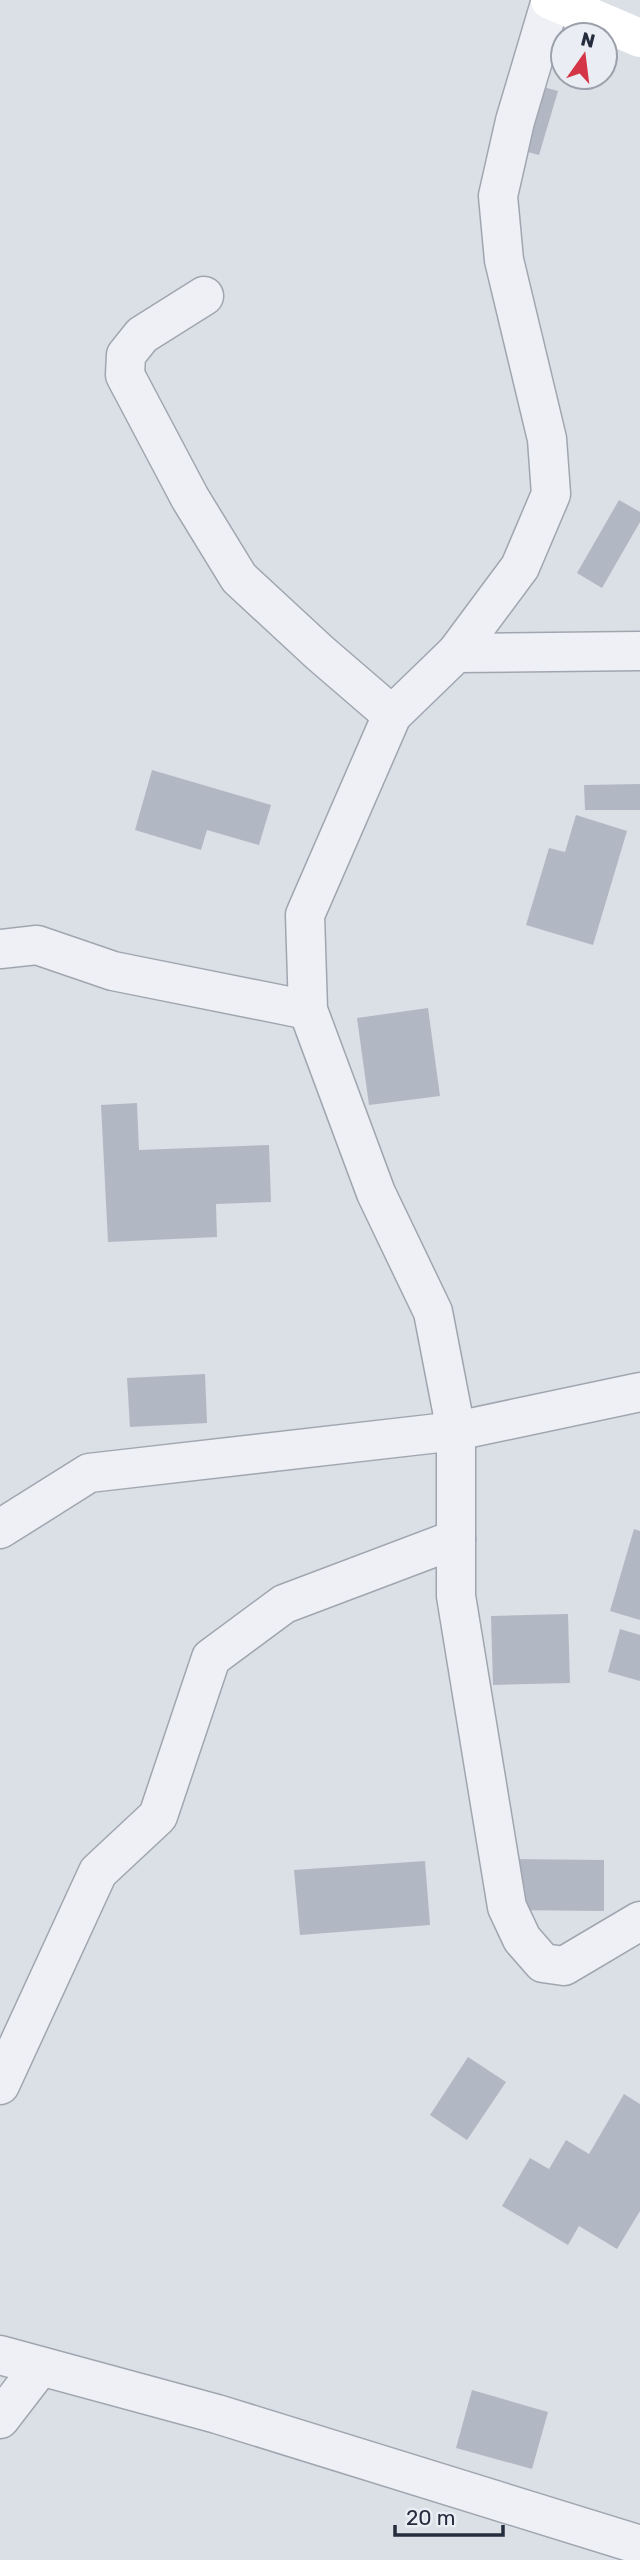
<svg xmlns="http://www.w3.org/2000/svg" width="640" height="2560" font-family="Rubik,sans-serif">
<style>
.building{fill:#b2b8c3}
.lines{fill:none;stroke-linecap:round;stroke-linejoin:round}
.minor-casing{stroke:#a0a6b0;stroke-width:41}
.minor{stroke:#eef0f5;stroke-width:38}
.secondary{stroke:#fff;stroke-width:38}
</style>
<rect width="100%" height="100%" fill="#dbdfe6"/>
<!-- building -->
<g class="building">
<path d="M 511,78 L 558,91 L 539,155 L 492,142 Z"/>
<path d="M 619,500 L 640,512 L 640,522 L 602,588 L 577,573 Z"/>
<path d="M 152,770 L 271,805 L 259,845 L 207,830 L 201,850 L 135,830 Z"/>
<path d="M 640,784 L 640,810 L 585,810 L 584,785 Z"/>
<path d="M 576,815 L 627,831 L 593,945 L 526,925 L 549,848 L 565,852 Z"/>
<path d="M 428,1008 L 440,1096 L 369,1105 L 357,1018 Z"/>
<path d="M 137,1103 L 139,1150 L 269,1145 L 271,1202 L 216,1204 L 217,1237 L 108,1242 L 101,1105 Z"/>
<path d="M 205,1374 L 207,1423 L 130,1427 L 127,1378 Z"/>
<path d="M 634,1529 L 640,1531 L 640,1620 L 610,1611 Z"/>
<path d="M 568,1614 L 570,1683 L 493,1685 L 491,1616 Z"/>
<path d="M 620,1629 L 640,1635 L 640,1681 L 608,1672 Z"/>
<path d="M 509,1859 L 604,1860 L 604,1911 L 509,1910 Z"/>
<path d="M 425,1861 L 430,1925 L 300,1935 L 294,1870 Z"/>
<path d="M 468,2057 L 506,2082 L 467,2140 L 430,2115 Z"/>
<path d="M 624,2094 L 640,2104 L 640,2211 L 617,2249 L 579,2226 L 568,2245 L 502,2206 L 530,2158 L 549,2169 L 566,2140 L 589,2154 Z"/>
<path d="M 472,2390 L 548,2412 L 532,2469 L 456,2448 Z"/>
</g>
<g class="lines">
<defs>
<g id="minor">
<path d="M 551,0 L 515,121 L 498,196 L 504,260 L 547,439 L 551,494 L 520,567 L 456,653 L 392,715 L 305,915 L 308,1010 L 376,1193 L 433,1312 L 456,1431 L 456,1596 L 507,1907 L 522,1939 L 543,1963 L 564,1966 L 640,1921"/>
<path d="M 204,296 L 142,335 L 126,355 L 125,375 L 190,498 L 239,578 L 320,653 L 392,715"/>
<path d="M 456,653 L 640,651"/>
<path d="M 0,949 L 37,945 L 113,971 L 308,1010"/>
<path d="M 0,1529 L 89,1473 L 456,1431 L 640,1392"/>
<path d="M 0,2085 L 98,1872 L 158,1816 L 211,1658 L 284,1604 L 456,1539"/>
<path d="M 0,2355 L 217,2414 L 640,2545"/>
<path d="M 0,2419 L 40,2367"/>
</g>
</defs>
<!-- minor casing -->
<use href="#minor" class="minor-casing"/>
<!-- minor -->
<use href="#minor" class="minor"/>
<!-- secondary -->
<path class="secondary" d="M 550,0 L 640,38"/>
</g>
<!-- north arrow -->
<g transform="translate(584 56) rotate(14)"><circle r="33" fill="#eaeef4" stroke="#9ba0ab" stroke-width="2"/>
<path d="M0-5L12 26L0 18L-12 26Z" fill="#d53647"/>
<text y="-10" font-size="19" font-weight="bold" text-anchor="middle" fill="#242c3d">N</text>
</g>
<!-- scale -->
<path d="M395 2525v10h108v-10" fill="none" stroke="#242c3d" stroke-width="3.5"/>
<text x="406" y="2525" font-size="21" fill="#242c3d" stroke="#eaeef4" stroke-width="5" paint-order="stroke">20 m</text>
</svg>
